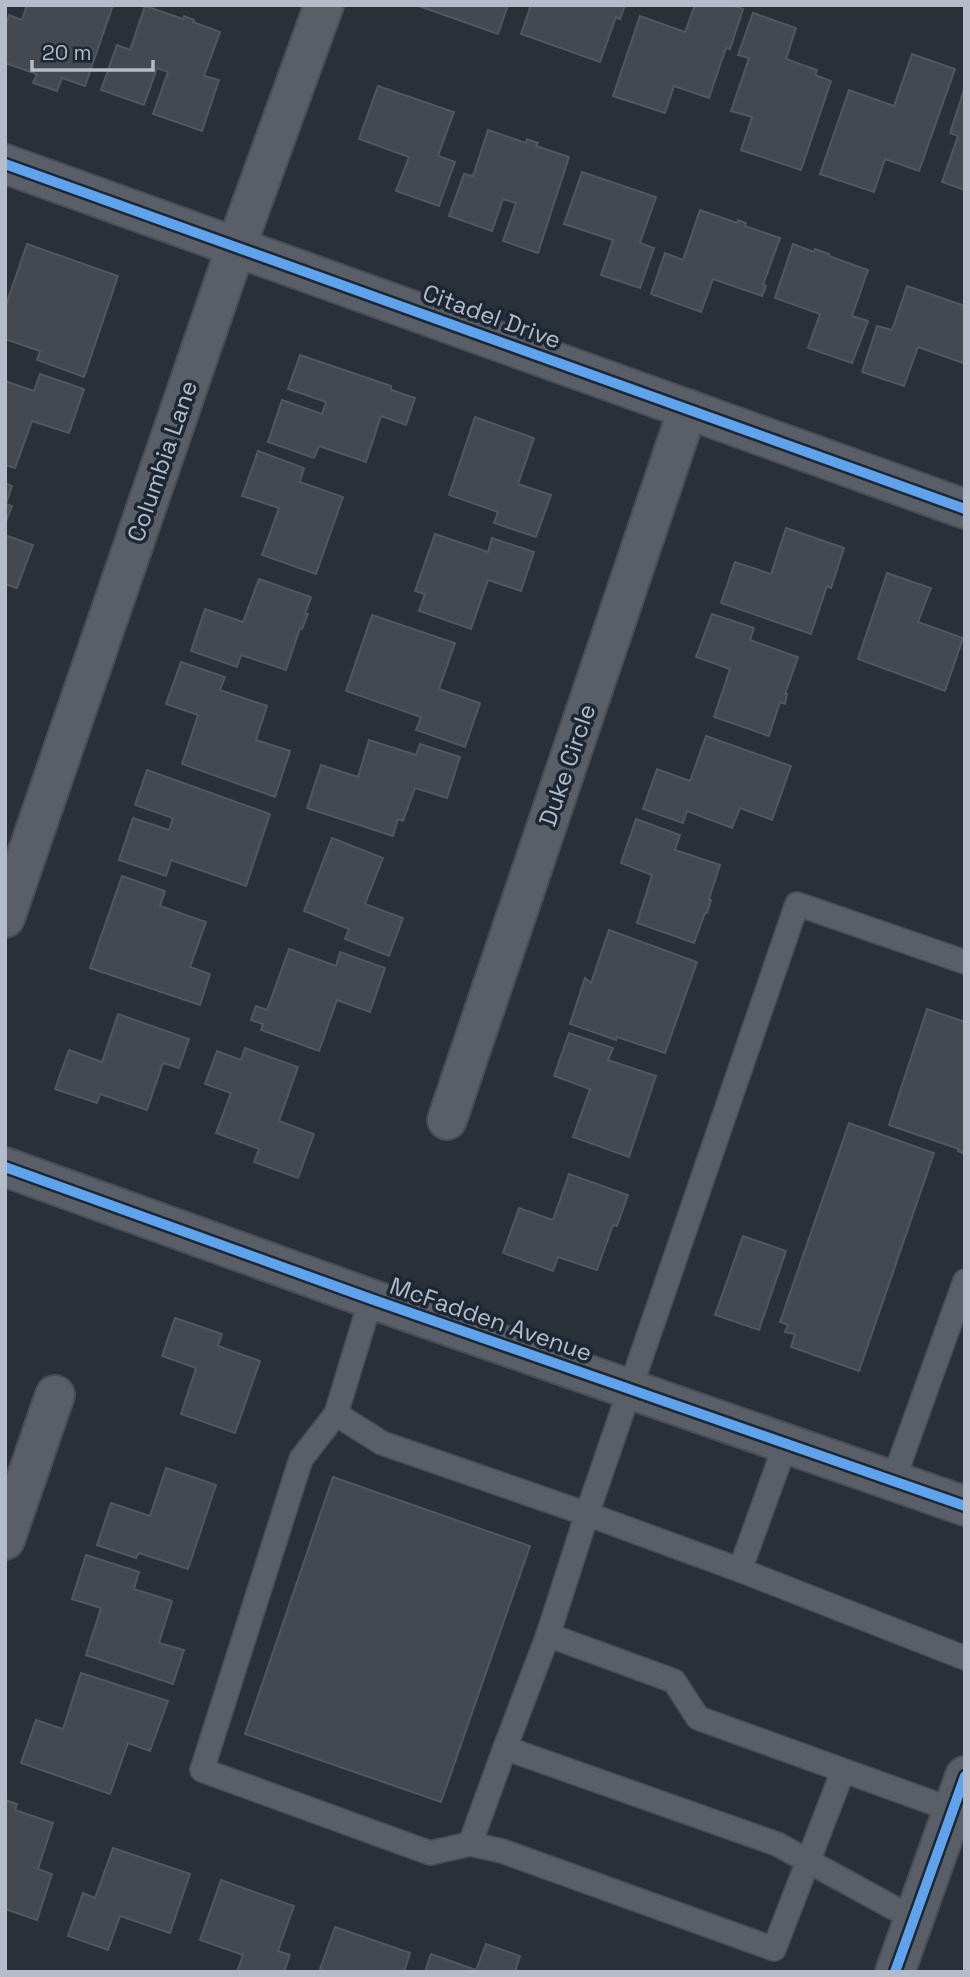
<svg xmlns="http://www.w3.org/2000/svg" width="970" height="1977" font-family="'Space Grotesk',sans-serif">
<style>
.building{fill:#444950;stroke:#52575f;stroke-width:2}
.lines{fill:none;stroke-linecap:round;stroke-linejoin:round}
.service-casing{stroke:#484c53;stroke-width:26}
.minor-casing{stroke:#484c53;stroke-width:42}
.tertiary-casing{stroke:#484c53;stroke-width:42}
.service{stroke:#5a5e66;stroke-width:23}
.minor{stroke:#5a5e66;stroke-width:38}
.tertiary{stroke:#5a5e66;stroke-width:38}
.cycleway-casing{stroke:#1d2633;stroke-width:15}
.cycleway{stroke:#60a3ed;stroke-width:10}
.labels{text-anchor:middle;dominant-baseline:central;stroke-width:7;stroke-linejoin:round;paint-order:stroke}
.street-label{font-size:24px;fill:#b4bcc9;stroke:#1d2633}
</style>
<rect width="100%" height="100%" fill="#2a3038"/>
<!-- building -->
<g class="building">
<path d="M 27,5 L 113,5 L 85,86 L 62,78 L 57,91 L 33,83 L 37,74 L 5,63 L 5,28 L 9,15 L 22,20 Z"/>
<path d="M 416,5 L 508,5 L 498,34 Z"/>
<path d="M 531,5 L 625,5 L 620,19 L 616,17 L 600,62 L 521,34 Z"/>
<path d="M 695,5 L 732,5 L 743,9 L 730,49 L 726,48 L 709,98 L 674,86 L 665,113 L 613,96 L 640,16 L 685,32 Z"/>
<path d="M 145,6 L 183,19 L 184,16 L 194,20 L 193,22 L 220,32 L 204,76 L 219,80 L 202,131 L 153,114 L 168,72 L 157,68 L 144,105 L 101,90 L 117,45 L 130,50 Z"/>
<path d="M 753,13 L 796,28 L 786,59 L 817,70 L 815,75 L 831,81 L 801,170 L 741,150 L 752,117 L 731,111 L 749,58 L 738,55 Z"/>
<path d="M 912,54 L 955,69 L 919,171 L 885,159 L 874,192 L 820,174 L 849,90 L 894,106 Z"/>
<path d="M 378,86 L 454,112 L 438,156 L 455,162 L 439,206 L 396,191 L 409,157 L 359,139 Z"/>
<path d="M 964,90 L 965,90 L 965,190 L 942,182 L 958,136 L 950,133 Z"/>
<path d="M 488,130 L 526,143 L 527,139 L 538,143 L 536,146 L 569,157 L 538,253 L 503,241 L 516,203 L 503,199 L 492,231 L 449,216 L 464,174 L 473,176 Z"/>
<path d="M 582,172 L 656,197 L 640,243 L 654,248 L 640,288 L 601,275 L 613,240 L 564,224 Z"/>
<path d="M 700,210 L 737,223 L 738,220 L 746,223 L 745,226 L 780,238 L 763,285 L 766,286 L 762,296 L 713,279 L 701,312 L 651,294 L 665,253 L 683,260 Z"/>
<path d="M 27,244 L 118,276 L 84,377 L 37,360 L 40,351 L 5,339 L 5,308 Z"/>
<path d="M 793,244 L 814,252 L 815,249 L 829,254 L 829,256 L 868,270 L 852,316 L 868,321 L 852,363 L 808,348 L 820,314 L 775,298 Z"/>
<path d="M 907,286 L 965,306 L 965,358 L 963,363 L 918,347 L 904,386 L 862,372 L 877,326 L 892,330 Z"/>
<path d="M 300,355 L 391,386 L 391,390 L 415,398 L 406,425 L 381,416 L 366,462 L 319,446 L 314,458 L 268,442 L 282,400 L 322,414 L 326,402 L 288,389 Z"/>
<path d="M 40,374 L 84,389 L 69,433 L 32,421 L 15,468 L 5,465 L 5,381 L 34,391 Z"/>
<path d="M 475,417 L 534,438 L 518,484 L 551,495 L 536,537 L 494,523 L 498,512 L 449,495 Z"/>
<path d="M 258,451 L 304,468 L 300,482 L 343,497 L 316,574 L 262,555 L 279,508 L 242,496 Z"/>
<path d="M 5,483 L 12,486 L 6,504 L 12,506 L 5,524 Z"/>
<path d="M 786,528 L 844,548 L 831,588 L 827,586 L 811,634 L 721,603 L 735,562 L 771,574 Z"/>
<path d="M 435,534 L 488,552 L 492,538 L 534,552 L 521,591 L 488,580 L 471,629 L 419,611 L 425,594 L 415,591 Z"/>
<path d="M 5,535 L 33,545 L 17,588 L 5,584 Z"/>
<path d="M 887,573 L 931,588 L 918,622 L 963,638 L 945,691 L 858,659 Z"/>
<path d="M 259,579 L 311,597 L 305,614 L 308,614 L 302,629 L 300,628 L 286,670 L 241,655 L 237,667 L 191,651 L 205,609 L 243,622 Z"/>
<path d="M 712,614 L 754,628 L 750,640 L 798,657 L 785,694 L 787,694 L 785,704 L 780,702 L 769,736 L 714,717 L 730,669 L 696,657 Z"/>
<path d="M 372,615 L 455,643 L 439,689 L 480,703 L 465,747 L 416,730 L 421,717 L 346,691 Z"/>
<path d="M 181,662 L 225,677 L 220,690 L 267,706 L 256,740 L 290,751 L 275,797 L 182,764 L 198,715 L 166,704 Z"/>
<path d="M 706,736 L 791,766 L 772,820 L 740,808 L 732,828 L 687,811 L 683,823 L 643,809 L 657,769 L 690,781 Z"/>
<path d="M 369,740 L 416,755 L 420,744 L 460,757 L 447,798 L 415,788 L 403,821 L 398,819 L 393,836 L 307,808 L 321,765 L 358,777 Z"/>
<path d="M 147,770 L 270,814 L 246,886 L 171,860 L 166,876 L 119,860 L 133,818 L 169,830 L 173,818 L 135,805 Z"/>
<path d="M 636,819 L 680,835 L 675,850 L 720,865 L 709,899 L 711,900 L 707,913 L 705,913 L 694,943 L 637,923 L 652,875 L 621,863 Z"/>
<path d="M 332,838 L 383,858 L 365,904 L 403,918 L 389,956 L 345,939 L 349,929 L 304,911 Z"/>
<path d="M 122,876 L 165,891 L 160,906 L 206,922 L 190,967 L 210,974 L 200,1005 L 90,968 Z"/>
<path d="M 609,930 L 697,962 L 665,1053 L 617,1037 L 616,1040 L 570,1024 L 585,978 L 591,983 Z"/>
<path d="M 289,949 L 336,966 L 340,952 L 385,968 L 370,1012 L 337,1000 L 319,1051 L 261,1030 L 263,1024 L 251,1020 L 256,1006 L 267,1010 Z"/>
<path d="M 927,1009 L 965,1022 L 965,1154 L 958,1151 L 959,1149 L 889,1125 Z"/>
<path d="M 118,1014 L 189,1039 L 179,1068 L 163,1063 L 147,1110 L 100,1094 L 97,1103 L 55,1089 L 69,1050 L 102,1062 Z"/>
<path d="M 569,1033 L 613,1048 L 608,1060 L 656,1076 L 629,1157 L 573,1137 L 590,1089 L 554,1076 Z"/>
<path d="M 245,1048 L 298,1067 L 279,1121 L 314,1134 L 298,1178 L 254,1162 L 259,1149 L 216,1133 L 231,1093 L 205,1084 L 217,1051 L 241,1060 Z"/>
<path d="M 849,1123 L 934,1153 L 859,1371 L 791,1347 L 795,1334 L 785,1332 L 788,1325 L 780,1322 Z"/>
<path d="M 569,1174 L 628,1195 L 617,1226 L 613,1225 L 597,1270 L 558,1257 L 553,1271 L 503,1253 L 519,1208 L 553,1220 Z"/>
<path d="M 743,1236 L 786,1251 L 759,1330 L 715,1315 Z"/>
<path d="M 175,1318 L 222,1334 L 218,1346 L 260,1361 L 235,1433 L 181,1414 L 196,1368 L 162,1356 Z"/>
<path d="M 166,1468 L 216,1485 L 188,1569 L 139,1553 L 136,1558 L 97,1545 L 111,1503 L 150,1516 Z"/>
<path d="M 333,1477 L 530,1546 L 441,1802 L 245,1734 Z"/>
<path d="M 86,1555 L 139,1572 L 134,1589 L 172,1601 L 159,1643 L 184,1650 L 173,1684 L 86,1655 L 101,1608 L 72,1599 Z"/>
<path d="M 81,1673 L 168,1701 L 150,1751 L 128,1743 L 110,1794 L 21,1763 L 36,1720 L 63,1729 Z"/>
<path d="M 5,1800 L 17,1804 L 15,1810 L 53,1823 L 38,1869 L 52,1874 L 37,1920 L 5,1909 Z"/>
<path d="M 113,1848 L 190,1874 L 170,1933 L 120,1916 L 108,1950 L 68,1936 L 83,1893 L 95,1898 Z"/>
<path d="M 221,1880 L 294,1906 L 278,1951 L 290,1955 L 284,1972 L 237,1972 L 243,1955 L 200,1940 Z"/>
<path d="M 335,1927 L 410,1953 L 404,1972 L 319,1972 Z"/>
<path d="M 486,1944 L 520,1956 L 515,1972 L 425,1972 L 431,1954 L 476,1970 Z"/>
</g>
<g class="lines">
<defs>
<g id="service">
<path d="M 371,1299 L 336,1414 L 301,1459 L 202,1770 L 430,1853 L 470,1844 L 502,1851 L 774,1949 L 843,1771"/>
<path d="M 336,1414 L 382,1443 L 587,1514 L 740,1570"/>
<path d="M 786,1443 L 740,1570 L 965,1658"/>
<path d="M 893,1481 L 965,1281"/>
<path d="M 548,1635 L 674,1681 L 698,1718 L 953,1810"/>
<path d="M 470,1844 L 505,1748"/>
<path d="M 914,1919 L 777,1844 L 505,1748 L 548,1635 L 587,1514 L 797,904 L 965,962"/>
</g>
<g id="minor">
<path d="M 5,164 L 965,509"/>
<path d="M 5,918 L 236,247 L 324,5"/>
<path d="M 447,1120 L 688,409"/>
<path d="M 5,1540 L 55,1395"/>
</g>
<g id="tertiary">
<path d="M 5,1167 L 371,1299 L 965,1506"/>
<path d="M 895,1972 L 965,1776"/>
</g>
</defs>
<!-- service casing -->
<use href="#service" class="service-casing"/>
<!-- minor casing -->
<use href="#minor" class="minor-casing"/>
<!-- tertiary casing -->
<use href="#tertiary" class="tertiary-casing"/>
<!-- service -->
<use href="#service" class="service"/>
<!-- minor -->
<use href="#minor" class="minor"/>
<!-- tertiary -->
<use href="#tertiary" class="tertiary"/>
<defs>
<g id="cycleway">
<path d="M 5,164 L 965,509"/>
<path d="M 5,1167 L 371,1299 L 965,1506"/>
<path d="M 895,1972 L 965,1776"/>
</g>
</defs>
<!-- cycleway casing -->
<use href="#cycleway" class="cycleway-casing"/>
<!-- cycleway -->
<use href="#cycleway" class="cycleway"/>
</g>
<g class="labels">
<!-- street labels -->
<g class="street-label">
<text transform="translate(492 316) rotate(20)">Citadel Drive</text>
<text transform="translate(162 461) rotate(-71)">Columbia Lane</text>
<text transform="translate(567 765) rotate(-71)">Duke Circle</text>
<text transform="translate(491 1319) rotate(19)">McFadden Avenue</text>
</g>
</g>
<!-- border -->
<rect width="970" height="1977" fill="none" stroke="#b4bcc9" stroke-width="14"/>
<!-- scale -->
<path d="M32 60v10h121v-10" fill="none" stroke="#b4bcc9" stroke-width="3.5"/>
<text x="42" y="60" font-size="21" fill="#b4bcc9" stroke="#1d2633" stroke-width="5" paint-order="stroke">20 m</text>
</svg>
